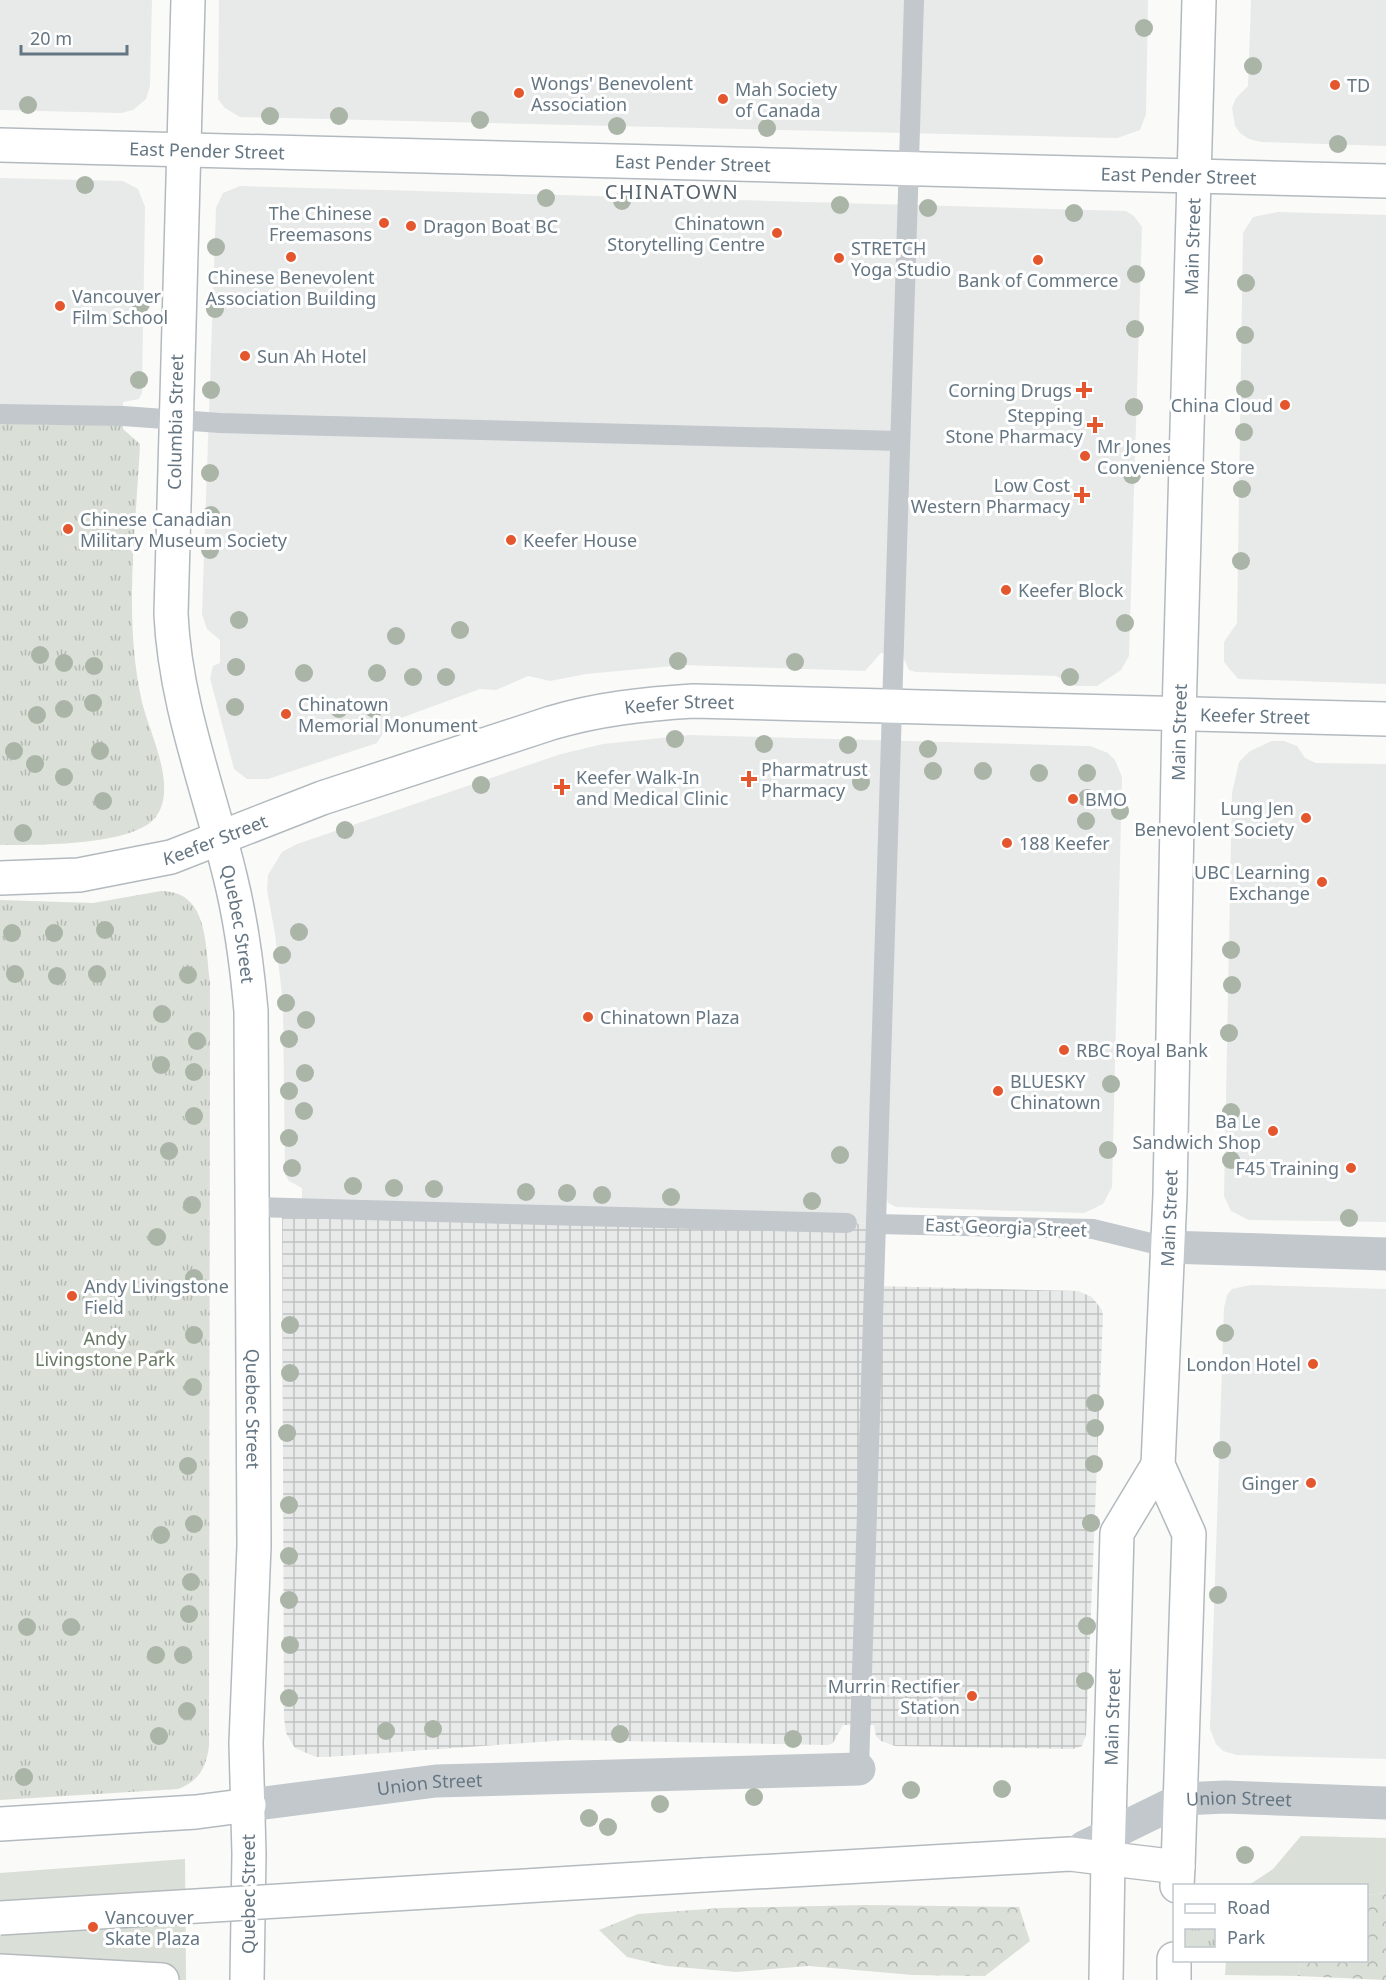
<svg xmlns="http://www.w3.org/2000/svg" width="1386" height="1980" font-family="'Noto Sans',sans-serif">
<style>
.built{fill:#e8e9e9}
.industrial{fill:url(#industrial-grid)}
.grass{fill:#dadfd7}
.forest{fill:url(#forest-crowns)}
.park{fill:url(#park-tufts)}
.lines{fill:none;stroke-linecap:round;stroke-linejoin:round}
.secondary-casing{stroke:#b3babf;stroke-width:36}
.primary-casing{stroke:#b5babe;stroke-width:36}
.lane{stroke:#c3c8cc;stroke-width:20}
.street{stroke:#c3c8cc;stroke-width:33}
.secondary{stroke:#fff;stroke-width:33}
.primary{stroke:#fff;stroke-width:33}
.primary-bridge-casing{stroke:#b5babe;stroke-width:36;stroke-linecap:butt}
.primary-bridge{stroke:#fff;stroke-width:33}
.tree{fill:#aab4a7}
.poi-dot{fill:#e4572e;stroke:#fff;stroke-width:2}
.labels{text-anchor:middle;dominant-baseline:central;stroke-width:6;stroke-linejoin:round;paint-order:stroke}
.poi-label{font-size:18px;fill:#657683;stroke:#fff;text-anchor:start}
.street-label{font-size:18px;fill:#657683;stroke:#fff}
.park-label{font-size:18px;fill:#687a64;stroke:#fff}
.neighbourhood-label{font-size:20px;letter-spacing:1.5px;fill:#57646e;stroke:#fff}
</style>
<defs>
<pattern id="industrial-grid" width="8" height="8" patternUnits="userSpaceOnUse" patternTransform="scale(1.5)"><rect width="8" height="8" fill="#e8e9e9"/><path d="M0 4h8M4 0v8" fill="none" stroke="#c0c1c2"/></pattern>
<pattern id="forest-crowns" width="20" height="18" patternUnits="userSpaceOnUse" patternTransform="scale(1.5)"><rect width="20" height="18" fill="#dadfd7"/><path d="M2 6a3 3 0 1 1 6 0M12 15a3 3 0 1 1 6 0" fill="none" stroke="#b4b9b4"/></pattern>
<pattern id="park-tufts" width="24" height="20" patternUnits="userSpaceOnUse" patternTransform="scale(1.5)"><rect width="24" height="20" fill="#dadfd7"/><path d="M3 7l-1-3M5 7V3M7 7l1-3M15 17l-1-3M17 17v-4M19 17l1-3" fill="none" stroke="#b4b9b4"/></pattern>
</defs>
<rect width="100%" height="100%" fill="#fafaf8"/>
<!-- built -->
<g class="built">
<path d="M 0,0 L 152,0 L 150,86 L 146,99 L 133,110 L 121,113 L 0,110 Z"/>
<path d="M 219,0 L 1148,0 L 1146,114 L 1140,130 L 1117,138 L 240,117 L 225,108 L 218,99 Z"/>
<path d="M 1251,0 L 1386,0 L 1386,146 L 1261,142 L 1249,139 L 1240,133 L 1235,126 L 1232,108 L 1236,98 L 1248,86 Z"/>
<path d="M 0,178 L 123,181 L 138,189 L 145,207 L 142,393 L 139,399 L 123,402 L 123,416 L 0,414 Z"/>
<path d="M 240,186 L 1126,211 L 1134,216 L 1142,227 L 1129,656 L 1121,670 L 1097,686 L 1076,686 L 1056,676 L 916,672 L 909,670 L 902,654 L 881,653 L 865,671 L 684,665 L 586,674 L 550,681 L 528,676 L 496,690 L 480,689 L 390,722 L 377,743 L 268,779 L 247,779 L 234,769 L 210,678 L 213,666 L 220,663 L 220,640 L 207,629 L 202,614 L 216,208 L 223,193 Z"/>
<path d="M 1278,212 L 1386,215 L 1386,684 L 1238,679 L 1224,662 L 1224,642 L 1237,623 L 1243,233 L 1253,217 Z"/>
<path d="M 690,735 L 1090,746 L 1108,753 L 1115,760 L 1122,777 L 1112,1187 L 1103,1204 L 1084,1213 L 896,1207 L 888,1203 L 886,1196 L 876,1224 L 302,1208 L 302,1188 L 289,1181 L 285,1174 L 283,1004 L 275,934 L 267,890 L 268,875 L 282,852 L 297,844 L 561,754 L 603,744 Z"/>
<path d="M 1272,741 L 1284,741 L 1297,746 L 1305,758 L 1316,763 L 1386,764 L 1386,1222 L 1249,1220 L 1231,1211 L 1224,1196 L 1232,793 L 1239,762 L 1250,751 Z"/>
<path d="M 1251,1285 L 1386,1289 L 1386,1759 L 1237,1755 L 1223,1751 L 1216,1744 L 1210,1729 L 1224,1308 L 1227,1295 L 1232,1289 Z"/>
</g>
<!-- industrial -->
<path class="industrial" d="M 282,1208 L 876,1224 L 875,1286 L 1078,1291 L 1092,1297 L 1102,1310 L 1103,1316 L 1086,1735 L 1082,1746 L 1073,1749 L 895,1746 L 881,1741 L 876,1736 L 874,1725 L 843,1725 L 833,1743 L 828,1745 L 568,1740 L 327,1757 L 316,1757 L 295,1748 L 286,1733 L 284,1717 Z"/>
<!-- grass -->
<g class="grass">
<path d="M 1301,1836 L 1386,1838 L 1386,1893 L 1367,1895 L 1366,1886 L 1249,1885 L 1273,1869 Z"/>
<path d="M 185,1859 L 186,1980 L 0,1980 L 0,1873 Z"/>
<path d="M 1226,1961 L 1300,1961 L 1298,1976 L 1225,1975 Z"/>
</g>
<!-- forest -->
<g class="forest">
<path d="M 1386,1893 L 1386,1980 L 1298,1976 L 1300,1961 L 1366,1960 L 1367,1895 Z"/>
<path d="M 865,1905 L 1019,1907 L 1030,1941 L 985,1976 L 913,1975 L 809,1966 L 736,1972 L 666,1966 L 627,1957 L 599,1930 L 638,1914 L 721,1908 Z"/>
</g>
<!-- park -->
<g class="park">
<path d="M 0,414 L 123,416 L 123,429 L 140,444 C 136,528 123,618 142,702 C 149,733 180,790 154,819 C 129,846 36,845 0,845 Z"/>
<path d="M 161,891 C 209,891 205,946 210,982 L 209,1746 C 206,1768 199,1781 178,1789 L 0,1800 L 0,900 L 93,903 Z"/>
</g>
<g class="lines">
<defs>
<g id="secondary">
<path id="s3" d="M 188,0 L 171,614 C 175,704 209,789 230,876 C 241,920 247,965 251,1011 L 254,1546 L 246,1743 L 249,1854 L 247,1980"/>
<path id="s4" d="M 0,145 L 1386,181"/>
<path id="s5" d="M 0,878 L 79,875 L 171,857 L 322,798 L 551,723 C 598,709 644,704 693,701 L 1386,719"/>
<path d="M 0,1824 L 196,1812 L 249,1805"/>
<path id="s6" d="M 1108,1859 L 1117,1533 L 1158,1465"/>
<path id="s7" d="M 1178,1867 L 1189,1534 L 1158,1465 L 1170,1195 L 1179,715 L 1199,0"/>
</g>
<g id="primary">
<path d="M 704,1875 L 1070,1854 L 1178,1867 L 1177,1886"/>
<path d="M 0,1971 L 162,1980"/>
<path d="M 1106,1980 L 1108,1859"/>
<path d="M 1174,1980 L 1174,1959"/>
</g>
</defs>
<!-- secondary casing -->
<use href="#secondary" class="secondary-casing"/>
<!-- primary casing -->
<use href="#primary" class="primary-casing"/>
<!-- lane -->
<g class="lane">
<path d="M 0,414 L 123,416 L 220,423 L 899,441"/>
<path d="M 252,1207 L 847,1223"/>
<path d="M 876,1224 L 1093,1229 L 1167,1247"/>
<path d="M 859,1769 L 914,0"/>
</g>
<!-- street -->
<g class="street">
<path d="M 1167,1247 L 1386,1254"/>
<path id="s1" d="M 249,1805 L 436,1781 L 859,1769"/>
<path id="s2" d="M 1084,1847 L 1182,1799 L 1225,1797 L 1386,1803"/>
</g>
<!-- secondary -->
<use href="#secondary" class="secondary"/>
<!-- primary -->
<use href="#primary" class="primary"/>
<defs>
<path id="primary-bridge" d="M 0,1918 L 704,1875"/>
</defs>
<!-- primary-bridge casing -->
<use href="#primary-bridge" class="primary-bridge-casing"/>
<!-- primary-bridge -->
<use href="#primary-bridge" class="primary-bridge"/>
</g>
<!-- trees -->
<g class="tree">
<circle cx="1144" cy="28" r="9"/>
<circle cx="1253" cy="66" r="9"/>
<circle cx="28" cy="105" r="9"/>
<circle cx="270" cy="116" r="9"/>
<circle cx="339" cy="116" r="9"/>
<circle cx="480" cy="120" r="9"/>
<circle cx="617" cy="126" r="9"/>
<circle cx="767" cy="128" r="9"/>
<circle cx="1338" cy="144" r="9"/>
<circle cx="85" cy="185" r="9"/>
<circle cx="546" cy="198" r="9"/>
<circle cx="622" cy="201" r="9"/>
<circle cx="840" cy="205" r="9"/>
<circle cx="928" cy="208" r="9"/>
<circle cx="1074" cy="213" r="9"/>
<circle cx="216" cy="247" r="9"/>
<circle cx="1136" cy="274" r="9"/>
<circle cx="1246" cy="283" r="9"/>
<circle cx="141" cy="304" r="9"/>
<circle cx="215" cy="309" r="9"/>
<circle cx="1135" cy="329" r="9"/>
<circle cx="1245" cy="335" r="9"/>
<circle cx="139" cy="380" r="9"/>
<circle cx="1245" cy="389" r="9"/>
<circle cx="211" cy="390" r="9"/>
<circle cx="1134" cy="407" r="9"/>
<circle cx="1244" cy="432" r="9"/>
<circle cx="210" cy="473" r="9"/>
<circle cx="1132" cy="475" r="9"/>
<circle cx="1242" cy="489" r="9"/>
<circle cx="211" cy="515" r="9"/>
<circle cx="210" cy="550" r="9"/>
<circle cx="1241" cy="561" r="9"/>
<circle cx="239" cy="620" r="9"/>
<circle cx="1125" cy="623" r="9"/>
<circle cx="460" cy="630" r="9"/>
<circle cx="396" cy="636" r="9"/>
<circle cx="40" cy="655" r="9"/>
<circle cx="678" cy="661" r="9"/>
<circle cx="795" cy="662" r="9"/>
<circle cx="64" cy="663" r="9"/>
<circle cx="94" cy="666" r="9"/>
<circle cx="236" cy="667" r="9"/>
<circle cx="304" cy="673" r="9"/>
<circle cx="377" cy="673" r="9"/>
<circle cx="413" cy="677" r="9"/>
<circle cx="446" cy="677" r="9"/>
<circle cx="1070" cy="677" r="9"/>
<circle cx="93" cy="703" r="9"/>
<circle cx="235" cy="707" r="9"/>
<circle cx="64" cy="709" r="9"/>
<circle cx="339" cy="709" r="9"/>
<circle cx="374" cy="709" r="9"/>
<circle cx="37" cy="715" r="9"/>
<circle cx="675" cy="739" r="9"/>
<circle cx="764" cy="744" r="9"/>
<circle cx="848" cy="745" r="9"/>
<circle cx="928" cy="749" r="9"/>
<circle cx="14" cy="751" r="9"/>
<circle cx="100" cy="751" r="9"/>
<circle cx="35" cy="764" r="9"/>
<circle cx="933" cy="771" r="9"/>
<circle cx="983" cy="771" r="9"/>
<circle cx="1039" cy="773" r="9"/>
<circle cx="1087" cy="773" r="9"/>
<circle cx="64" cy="777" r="9"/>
<circle cx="861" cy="782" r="9"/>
<circle cx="481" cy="785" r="9"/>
<circle cx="1087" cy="798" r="9"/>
<circle cx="103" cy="801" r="9"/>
<circle cx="1120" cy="811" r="9"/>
<circle cx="1086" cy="821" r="9"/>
<circle cx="345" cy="830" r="9"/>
<circle cx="23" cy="833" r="9"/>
<circle cx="105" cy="930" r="9"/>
<circle cx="299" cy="932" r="9"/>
<circle cx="12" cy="933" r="9"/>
<circle cx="54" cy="933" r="9"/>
<circle cx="1231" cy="950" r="9"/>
<circle cx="282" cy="955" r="9"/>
<circle cx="15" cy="974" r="9"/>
<circle cx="97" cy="974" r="9"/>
<circle cx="188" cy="975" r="9"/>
<circle cx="57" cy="976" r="9"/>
<circle cx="1232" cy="985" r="9"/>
<circle cx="286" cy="1003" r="9"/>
<circle cx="162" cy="1014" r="9"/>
<circle cx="306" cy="1020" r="9"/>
<circle cx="1229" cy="1033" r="9"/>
<circle cx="289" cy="1039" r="9"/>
<circle cx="197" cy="1041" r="9"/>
<circle cx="161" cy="1065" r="9"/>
<circle cx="194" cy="1072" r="9"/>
<circle cx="305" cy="1073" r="9"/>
<circle cx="1111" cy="1084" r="9"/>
<circle cx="289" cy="1091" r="9"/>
<circle cx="304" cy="1111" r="9"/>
<circle cx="1231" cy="1112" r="9"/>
<circle cx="194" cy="1116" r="9"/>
<circle cx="289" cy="1138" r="9"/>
<circle cx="1108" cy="1150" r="9"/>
<circle cx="169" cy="1151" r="9"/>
<circle cx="840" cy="1155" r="9"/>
<circle cx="1231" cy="1160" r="9"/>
<circle cx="292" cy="1168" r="9"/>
<circle cx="353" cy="1186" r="9"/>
<circle cx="394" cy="1188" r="9"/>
<circle cx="434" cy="1189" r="9"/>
<circle cx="526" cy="1192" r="9"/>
<circle cx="567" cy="1193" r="9"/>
<circle cx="602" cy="1195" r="9"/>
<circle cx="671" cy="1197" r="9"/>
<circle cx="812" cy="1201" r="9"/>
<circle cx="192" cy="1205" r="9"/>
<circle cx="1349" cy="1218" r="9"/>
<circle cx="157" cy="1237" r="9"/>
<circle cx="194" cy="1278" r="9"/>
<circle cx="290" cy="1325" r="9"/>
<circle cx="1225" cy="1333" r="9"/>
<circle cx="194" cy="1335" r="9"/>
<circle cx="161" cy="1359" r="9"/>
<circle cx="290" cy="1373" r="9"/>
<circle cx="193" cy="1387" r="9"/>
<circle cx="1095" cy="1403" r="9"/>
<circle cx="1095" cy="1428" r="9"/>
<circle cx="287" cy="1433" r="9"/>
<circle cx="1222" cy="1450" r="9"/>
<circle cx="1094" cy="1464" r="9"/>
<circle cx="188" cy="1466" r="9"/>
<circle cx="289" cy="1505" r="9"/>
<circle cx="1091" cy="1523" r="9"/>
<circle cx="194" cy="1524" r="9"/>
<circle cx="161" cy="1535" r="9"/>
<circle cx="289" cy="1556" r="9"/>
<circle cx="191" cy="1582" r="9"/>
<circle cx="1218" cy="1595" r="9"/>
<circle cx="289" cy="1600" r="9"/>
<circle cx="189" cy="1614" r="9"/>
<circle cx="1087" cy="1626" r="9"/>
<circle cx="27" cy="1627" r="9"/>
<circle cx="71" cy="1627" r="9"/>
<circle cx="290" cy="1645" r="9"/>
<circle cx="156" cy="1655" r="9"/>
<circle cx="183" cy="1655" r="9"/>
<circle cx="1085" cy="1681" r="9"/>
<circle cx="289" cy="1698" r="9"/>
<circle cx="187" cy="1711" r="9"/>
<circle cx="433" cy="1729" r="9"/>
<circle cx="386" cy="1731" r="9"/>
<circle cx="620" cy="1734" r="9"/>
<circle cx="159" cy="1736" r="9"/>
<circle cx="793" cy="1739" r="9"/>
<circle cx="24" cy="1777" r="9"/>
<circle cx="1002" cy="1789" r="9"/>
<circle cx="911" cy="1790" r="9"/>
<circle cx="754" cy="1797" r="9"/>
<circle cx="660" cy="1804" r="9"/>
<circle cx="589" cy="1818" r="9"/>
<circle cx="608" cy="1827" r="9"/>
<circle cx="1245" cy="1855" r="9"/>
</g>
<!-- markers -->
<g class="poi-dot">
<circle cx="1335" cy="85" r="6"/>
<circle cx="519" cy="93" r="6"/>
<circle cx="723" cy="99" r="6"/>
<circle cx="384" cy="223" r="6"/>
<circle cx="411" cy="226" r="6"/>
<circle cx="777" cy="233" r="6"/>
<circle cx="291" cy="257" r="6"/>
<circle cx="839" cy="258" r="6"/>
<circle cx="1038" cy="260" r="6"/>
<circle cx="60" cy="306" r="6"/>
<circle cx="245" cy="356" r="6"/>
<path d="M1081 381h6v6h6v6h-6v6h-6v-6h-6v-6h6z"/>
<circle cx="1285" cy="405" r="6"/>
<path d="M1092 416h6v6h6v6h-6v6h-6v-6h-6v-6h6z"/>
<circle cx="1085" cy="456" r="6"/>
<path d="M1079 486h6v6h6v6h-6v6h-6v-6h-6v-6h6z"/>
<circle cx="68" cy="529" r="6"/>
<circle cx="511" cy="540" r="6"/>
<circle cx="1006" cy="590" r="6"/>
<circle cx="286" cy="714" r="6"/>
<path d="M746 770h6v6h6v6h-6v6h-6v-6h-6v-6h6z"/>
<path d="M559 778h6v6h6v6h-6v6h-6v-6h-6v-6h6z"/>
<circle cx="1073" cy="799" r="6"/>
<circle cx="1306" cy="818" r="6"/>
<circle cx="1007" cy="843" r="6"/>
<circle cx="1322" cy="882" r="6"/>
<circle cx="588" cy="1017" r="6"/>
<circle cx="1064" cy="1050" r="6"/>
<circle cx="998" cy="1091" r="6"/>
<circle cx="1273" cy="1131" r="6"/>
<circle cx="1351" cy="1168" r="6"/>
<circle cx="72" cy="1296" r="6"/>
<circle cx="1313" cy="1364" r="6"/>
<circle cx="1311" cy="1483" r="6"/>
<circle cx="972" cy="1696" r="6"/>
<circle cx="93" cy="1927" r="6"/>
</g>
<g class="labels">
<!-- poi labels -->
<g class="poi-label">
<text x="531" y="83">Wongs' Benevolent<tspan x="531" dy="21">Association</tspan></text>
<text x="1347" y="85">TD</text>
<text x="735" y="89">Mah Society<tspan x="735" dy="21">of Canada</tspan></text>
<text x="372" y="213" text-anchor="end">The Chinese<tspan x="372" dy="21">Freemasons</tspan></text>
<text x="765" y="223" text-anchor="end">Chinatown<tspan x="765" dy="21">Storytelling Centre</tspan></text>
<text x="423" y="226">Dragon Boat BC</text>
<text x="851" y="248">STRETCH<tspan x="851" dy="21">Yoga Studio</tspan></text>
<text x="291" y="277" text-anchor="middle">Chinese Benevolent<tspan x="291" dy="21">Association Building</tspan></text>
<text x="1038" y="280" text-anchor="middle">Bank of Commerce</text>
<text x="72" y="296">Vancouver<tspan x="72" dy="21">Film School</tspan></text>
<text x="257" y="356">Sun Ah Hotel</text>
<text x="1072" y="390" text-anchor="end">Corning Drugs</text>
<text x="1273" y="405" text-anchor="end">China Cloud</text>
<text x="1083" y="415" text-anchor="end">Stepping<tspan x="1083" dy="21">Stone Pharmacy</tspan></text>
<text x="1097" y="446">Mr Jones<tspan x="1097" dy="21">Convenience Store</tspan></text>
<text x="1070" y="485" text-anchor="end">Low Cost<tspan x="1070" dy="21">Western Pharmacy</tspan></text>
<text x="80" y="519">Chinese Canadian<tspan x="80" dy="21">Military Museum Society</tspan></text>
<text x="523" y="540">Keefer House</text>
<text x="1018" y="590">Keefer Block</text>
<text x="298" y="704">Chinatown<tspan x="298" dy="21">Memorial Monument</tspan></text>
<text x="761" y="769">Pharmatrust<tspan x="761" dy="21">Pharmacy</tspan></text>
<text x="576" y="777">Keefer Walk-In<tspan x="576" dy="21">and Medical Clinic</tspan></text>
<text x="1085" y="799">BMO</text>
<text x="1294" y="808" text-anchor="end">Lung Jen<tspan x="1294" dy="21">Benevolent Society</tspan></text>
<text x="1019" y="843">188 Keefer</text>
<text x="1310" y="872" text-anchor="end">UBC Learning<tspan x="1310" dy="21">Exchange</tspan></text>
<text x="600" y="1017">Chinatown Plaza</text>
<text x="1076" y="1050">RBC Royal Bank</text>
<text x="1010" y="1081">BLUESKY<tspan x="1010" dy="21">Chinatown</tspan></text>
<text x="1261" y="1121" text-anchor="end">Ba Le<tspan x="1261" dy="21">Sandwich Shop</tspan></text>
<text x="1339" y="1168" text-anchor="end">F45 Training</text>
<text x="84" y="1286">Andy Livingstone<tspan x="84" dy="21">Field</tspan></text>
<text x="1301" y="1364" text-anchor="end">London Hotel</text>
<text x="1299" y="1483" text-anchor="end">Ginger</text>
<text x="960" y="1686" text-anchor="end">Murrin Rectifier<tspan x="960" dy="21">Station</tspan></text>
<text x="105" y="1917">Vancouver<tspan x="105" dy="21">Skate Plaza</tspan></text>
</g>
<!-- street labels -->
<g class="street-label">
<text stroke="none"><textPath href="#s4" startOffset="207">East Pender Street</textPath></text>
<text stroke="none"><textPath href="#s4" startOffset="693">East Pender Street</textPath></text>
<text stroke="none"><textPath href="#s4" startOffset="1179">East Pender Street</textPath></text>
<text stroke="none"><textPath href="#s7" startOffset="1628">Main Street</textPath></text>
<text transform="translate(175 422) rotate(-89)">Columbia Street</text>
<text stroke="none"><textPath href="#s5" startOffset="706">Keefer Street</textPath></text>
<text stroke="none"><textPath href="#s5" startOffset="1282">Keefer Street</textPath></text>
<text stroke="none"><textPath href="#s7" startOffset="1142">Main Street</textPath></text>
<text stroke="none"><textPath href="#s5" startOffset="220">Keefer Street</textPath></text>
<text stroke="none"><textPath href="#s3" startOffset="932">Quebec Street</textPath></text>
<text stroke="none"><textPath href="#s7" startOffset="656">Main Street</textPath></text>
<text transform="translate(1006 1227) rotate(2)">East Georgia Street</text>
<text stroke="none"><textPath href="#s3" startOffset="1418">Quebec Street</textPath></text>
<text stroke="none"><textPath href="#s6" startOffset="142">Main Street</textPath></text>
<text stroke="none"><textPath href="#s1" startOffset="182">Union Street</textPath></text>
<text stroke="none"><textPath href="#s2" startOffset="166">Union Street</textPath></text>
<text transform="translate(248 1894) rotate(-90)">Quebec Street</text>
</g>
<!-- park labels -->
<g class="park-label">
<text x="105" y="1338">Andy<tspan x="105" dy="21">Livingstone Park</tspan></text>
</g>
<!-- neighbourhood labels -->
<g class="neighbourhood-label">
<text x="672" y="191">CHINATOWN</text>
</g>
</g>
<!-- legend -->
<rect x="1173" y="1884" width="195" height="78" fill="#ffffff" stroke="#c1c8cd" stroke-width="1.5"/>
<rect x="1185" y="1904" width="30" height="9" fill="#ffffff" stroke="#c1c8cd" stroke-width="1.5"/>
<text x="1227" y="1914" font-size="18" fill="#657683">Road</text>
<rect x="1185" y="1929" width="30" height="18" fill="url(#park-tufts)" stroke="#c1c8cd" stroke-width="1.5"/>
<text x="1227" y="1944" font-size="18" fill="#657683">Park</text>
<!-- scale -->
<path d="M21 45v9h106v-9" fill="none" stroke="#657683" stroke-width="3"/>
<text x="30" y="45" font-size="18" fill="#657683" stroke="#ffffff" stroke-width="4.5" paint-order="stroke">20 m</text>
</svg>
